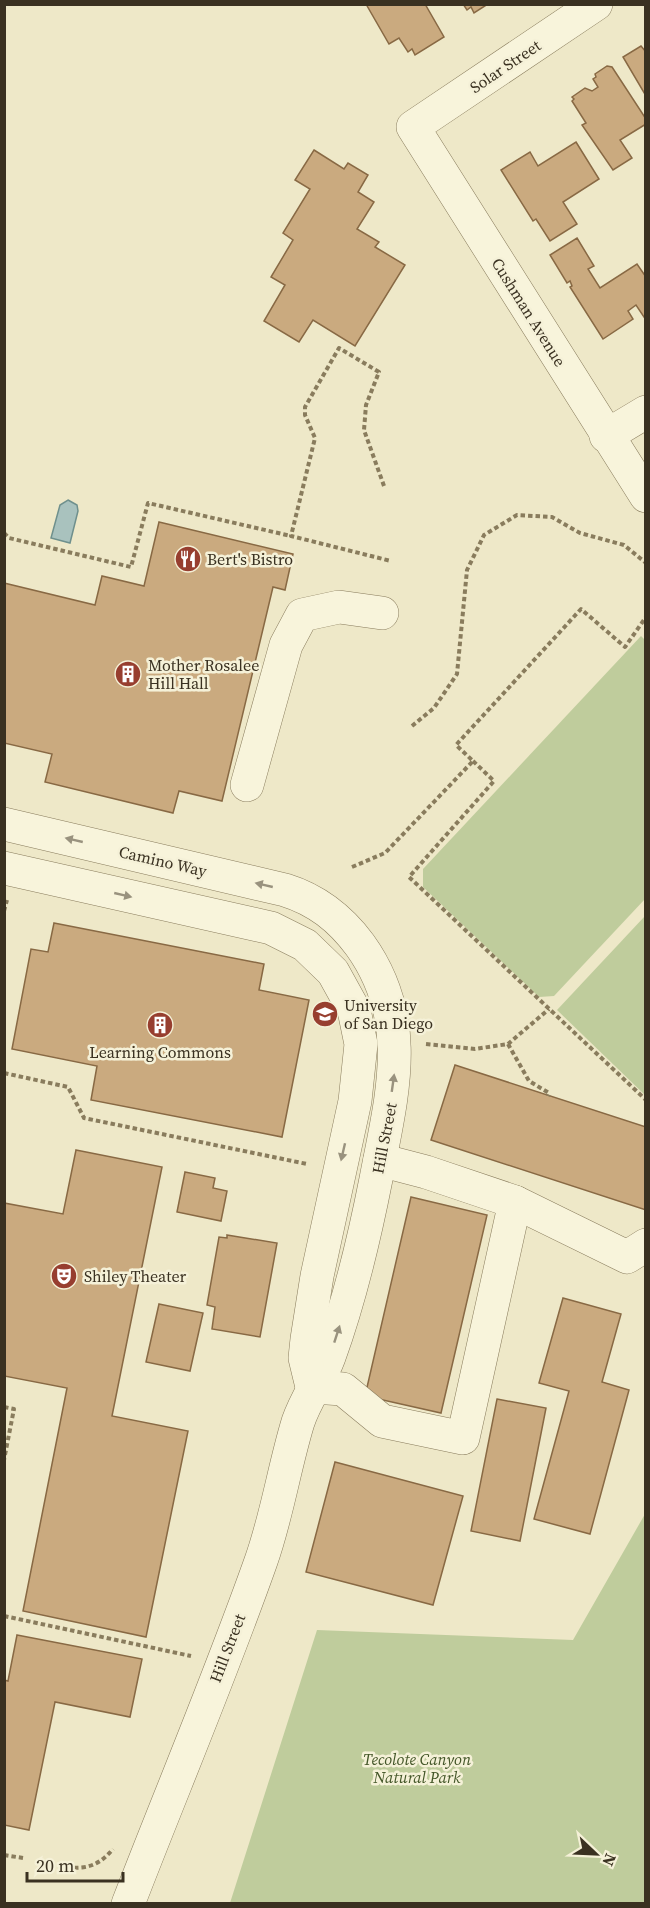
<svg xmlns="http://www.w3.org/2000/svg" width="650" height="1908" font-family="'Source Serif 4',serif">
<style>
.green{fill:#bfcc9c}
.water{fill:#a9c2be;stroke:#6f908d;stroke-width:1.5}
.building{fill:#caaa7f;stroke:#886944;stroke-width:1.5}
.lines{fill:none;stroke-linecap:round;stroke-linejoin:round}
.minor-casing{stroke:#897c5d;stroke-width:34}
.path{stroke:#897c5d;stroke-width:4;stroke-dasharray:4.5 3;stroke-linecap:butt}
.minor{stroke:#f8f4db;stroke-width:33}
.oneway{fill:#99927e}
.labels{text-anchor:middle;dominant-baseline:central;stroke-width:5;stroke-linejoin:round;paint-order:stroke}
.street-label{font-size:16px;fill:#3a3121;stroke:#f5f1d8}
.poi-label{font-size:16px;fill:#3a3121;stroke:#f5f1d8;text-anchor:start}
.park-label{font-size:16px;font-style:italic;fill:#435628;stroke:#f5f1d8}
</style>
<rect width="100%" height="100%" fill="#eee8c8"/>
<!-- green -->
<g class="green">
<path d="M 641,636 L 646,641 L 645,899 L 554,996 L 539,997 L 423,887 L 423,869 Z"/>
<path d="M 645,916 L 645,1095 L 557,1010 Z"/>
<path d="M 645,1514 L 645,1903 L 230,1903 L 317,1630 L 573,1640 Z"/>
</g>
<!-- water -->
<path class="water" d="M 68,500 L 77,505 L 78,511 L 70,543 L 51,538 L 60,505 Z"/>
<!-- building -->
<g class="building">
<path d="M 366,4 L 425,4 L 444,37 L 415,55 L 412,49 L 408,52 L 399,38 L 389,44 Z"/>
<path d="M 463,4 L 488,4 L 474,13 L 471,7 L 467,10 Z"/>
<path d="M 641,46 L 646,52 L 646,96 L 623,57 Z"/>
<path d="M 607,66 L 612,67 L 646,119 L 646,124 L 620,140 L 632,158 L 613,170 L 582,125 L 586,123 L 572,101 L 574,99 L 572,97 L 585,88 L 592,91 L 598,87 L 593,79 L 596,77 L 595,74 Z"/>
<path d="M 576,142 L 599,179 L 563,202 L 577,224 L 550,241 L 536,219 L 533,221 L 501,170 L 530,152 L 538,166 Z"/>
<path d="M 314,150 L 344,169 L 348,163 L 368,175 L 358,192 L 374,202 L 357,229 L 379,242 L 375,247 L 405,265 L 355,346 L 313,320 L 299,342 L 264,321 L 285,285 L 271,277 L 293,240 L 283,233 L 310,189 L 295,180 Z"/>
<path d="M 577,238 L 594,266 L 588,269 L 600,288 L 637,264 L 646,277 L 646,320 L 636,305 L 628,311 L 633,319 L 603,339 L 570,287 L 572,286 L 570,281 L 567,283 L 550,255 Z"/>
<path d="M 159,522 L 293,554 L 285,590 L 273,587 L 222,801 L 179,791 L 173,813 L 45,782 L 52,754 L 4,743 L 4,583 L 95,605 L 102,576 L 144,586 Z"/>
<path d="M 54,923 L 264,964 L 259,990 L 309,1000 L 282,1137 L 91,1100 L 97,1066 L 12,1049 L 31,949 L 48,952 Z"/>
<path d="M 455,1065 L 646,1127 L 646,1210 L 431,1140 Z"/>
<path d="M 76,1150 L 162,1167 L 112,1416 L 188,1431 L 146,1637 L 23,1611 L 67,1388 L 4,1376 L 4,1203 L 63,1214 Z"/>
<path d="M 185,1172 L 215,1178 L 213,1188 L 227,1191 L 221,1221 L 177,1212 Z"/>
<path d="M 411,1197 L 487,1215 L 441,1413 L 365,1396 Z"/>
<path d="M 227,1235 L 277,1243 L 260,1337 L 212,1329 L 215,1307 L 207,1305 L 219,1237 L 227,1238 Z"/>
<path d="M 563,1298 L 621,1314 L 602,1382 L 629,1390 L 590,1534 L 534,1519 L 569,1391 L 539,1383 Z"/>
<path d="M 159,1304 L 203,1313 L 190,1371 L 146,1362 Z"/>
<path d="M 497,1399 L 546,1408 L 520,1541 L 471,1531 Z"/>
<path d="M 335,1462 L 463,1496 L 433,1605 L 306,1572 Z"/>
<path d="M 17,1635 L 142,1659 L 130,1717 L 55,1702 L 29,1830 L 4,1825 L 4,1680 L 8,1681 Z"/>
</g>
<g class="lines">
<defs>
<g id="minor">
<path d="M 596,4 L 413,127 L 646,496"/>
<path d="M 606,436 L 646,412"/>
<path d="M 247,785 L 286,645 L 302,615 L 339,607 L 382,613"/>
<path d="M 4,824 L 285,890 C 317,900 340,918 360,945 C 414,1020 392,1095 376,1179 C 364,1240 350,1299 329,1357 C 321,1379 306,1398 298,1422 C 284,1468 277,1516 261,1561 C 220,1677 172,1790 128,1904"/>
<path d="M 4,868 L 271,928 L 305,945 L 333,972 L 354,1010 L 361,1044 L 355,1101 L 317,1276 L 307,1339 L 305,1358 L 312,1387"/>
<path d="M 380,1160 L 426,1172 L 515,1202 L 627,1257 L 646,1245"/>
<path d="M 312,1387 L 343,1389 L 382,1421 L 463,1438 L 515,1202"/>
</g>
</defs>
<!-- minor casing -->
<use href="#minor" class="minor-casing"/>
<!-- path -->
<g class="path">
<path d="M 384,486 L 364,430 L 366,405 L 379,372 L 339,348 L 305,407 L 305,415 L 315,438 L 291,536 L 391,561"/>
<path d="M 4,533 L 9,538 L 131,567 L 148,503 L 291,536"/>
<path d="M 412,726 L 434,708 L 457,674 L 467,570 L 484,535 L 517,515 L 552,517 L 580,533 L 624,545 L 646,563"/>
<path d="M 473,761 L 494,781 L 409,877 L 646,1100"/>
<path d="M 352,867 L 385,853 L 473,761 L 456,745 L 581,609 L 625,647 L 646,617"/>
<path d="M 4,911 L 7,900"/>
<path d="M 426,1044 L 475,1049 L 508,1044 L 549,1009"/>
<path d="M 508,1044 L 529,1081 L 549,1093 L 548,1096"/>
<path d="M 4,1073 L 68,1087 L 84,1118 L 307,1164"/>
<path d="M 4,1407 L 14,1409 L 4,1460"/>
<path d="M 4,1616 L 191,1656"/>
<path d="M 4,1855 L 23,1858"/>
<path d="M 59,1866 C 83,1870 97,1868 113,1849"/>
</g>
<!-- minor -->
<use href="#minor" class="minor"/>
</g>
<!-- one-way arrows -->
<defs><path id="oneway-solid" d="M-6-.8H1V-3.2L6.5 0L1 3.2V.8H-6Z" transform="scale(1.5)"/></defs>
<g class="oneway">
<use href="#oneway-solid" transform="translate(74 840) rotate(-167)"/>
<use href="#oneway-solid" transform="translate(264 885) rotate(-167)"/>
<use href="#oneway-solid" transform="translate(123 895) rotate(13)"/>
<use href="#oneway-solid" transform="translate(393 1083) rotate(-82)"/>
<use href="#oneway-solid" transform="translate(343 1152) rotate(103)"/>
<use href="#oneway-solid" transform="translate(337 1334) rotate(-72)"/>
</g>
<!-- icons -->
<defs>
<symbol id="restaurant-disc" viewBox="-11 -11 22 22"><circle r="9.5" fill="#973e2f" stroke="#f5f1d8"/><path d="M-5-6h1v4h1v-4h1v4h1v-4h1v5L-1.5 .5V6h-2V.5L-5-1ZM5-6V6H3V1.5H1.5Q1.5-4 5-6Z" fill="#fff"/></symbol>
<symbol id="building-disc" viewBox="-11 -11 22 22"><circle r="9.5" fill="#973e2f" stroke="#f5f1d8"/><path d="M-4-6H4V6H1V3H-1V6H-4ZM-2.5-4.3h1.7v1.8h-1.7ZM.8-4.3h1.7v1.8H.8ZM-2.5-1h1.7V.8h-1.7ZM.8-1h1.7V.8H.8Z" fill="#fff"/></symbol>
<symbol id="university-disc" viewBox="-11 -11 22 22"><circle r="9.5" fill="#973e2f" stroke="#f5f1d8"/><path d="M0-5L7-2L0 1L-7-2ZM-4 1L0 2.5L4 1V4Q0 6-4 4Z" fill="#fff"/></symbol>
<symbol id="theatre-disc" viewBox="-11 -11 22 22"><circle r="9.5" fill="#973e2f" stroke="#f5f1d8"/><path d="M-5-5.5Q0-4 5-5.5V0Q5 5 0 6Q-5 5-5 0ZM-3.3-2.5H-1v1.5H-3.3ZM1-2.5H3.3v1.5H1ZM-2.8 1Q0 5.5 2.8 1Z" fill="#fff"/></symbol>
</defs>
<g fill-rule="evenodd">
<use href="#restaurant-disc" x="173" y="544" width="30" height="30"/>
<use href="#building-disc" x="113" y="659" width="30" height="30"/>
<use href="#university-disc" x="310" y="999" width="30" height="30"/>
<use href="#building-disc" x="145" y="1010" width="30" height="30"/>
<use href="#theatre-disc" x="49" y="1261" width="30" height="30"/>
</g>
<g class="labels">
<!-- street labels -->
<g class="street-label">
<text transform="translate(505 66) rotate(-34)">Solar Street</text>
<text transform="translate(529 312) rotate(58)">Cushman Avenue</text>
<text transform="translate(163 861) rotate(13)">Camino Way</text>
<text transform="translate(384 1138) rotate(-79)">Hill Street</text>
<text transform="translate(227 1648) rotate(-69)">Hill Street</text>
</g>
<!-- poi labels -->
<g class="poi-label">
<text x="207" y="559">Bert's Bistro</text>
<text x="148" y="665">Mother Rosalee<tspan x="148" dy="18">Hill Hall</tspan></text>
<text x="344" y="1005">University<tspan x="344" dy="18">of San Diego</tspan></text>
<text x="160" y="1052" text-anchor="middle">Learning Commons</text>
<text x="84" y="1276">Shiley Theater</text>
</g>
<!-- park labels -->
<g class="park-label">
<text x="417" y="1759">Tecolote Canyon<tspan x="417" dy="18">Natural Park</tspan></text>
</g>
</g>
<!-- border -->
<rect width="650" height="1908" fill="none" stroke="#3a3121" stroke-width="12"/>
<!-- north arrow -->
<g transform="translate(596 1854) rotate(113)" stroke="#f5f1d8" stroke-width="4.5" paint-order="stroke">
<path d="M0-4.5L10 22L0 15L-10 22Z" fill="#3a3121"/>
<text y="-9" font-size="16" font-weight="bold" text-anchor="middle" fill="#3a3121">N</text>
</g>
<!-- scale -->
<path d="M27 1872v9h96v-9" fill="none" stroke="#3a3121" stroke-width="3"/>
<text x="36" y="1872" font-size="18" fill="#3a3121" stroke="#f5f1d8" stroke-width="4.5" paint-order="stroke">20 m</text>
</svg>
